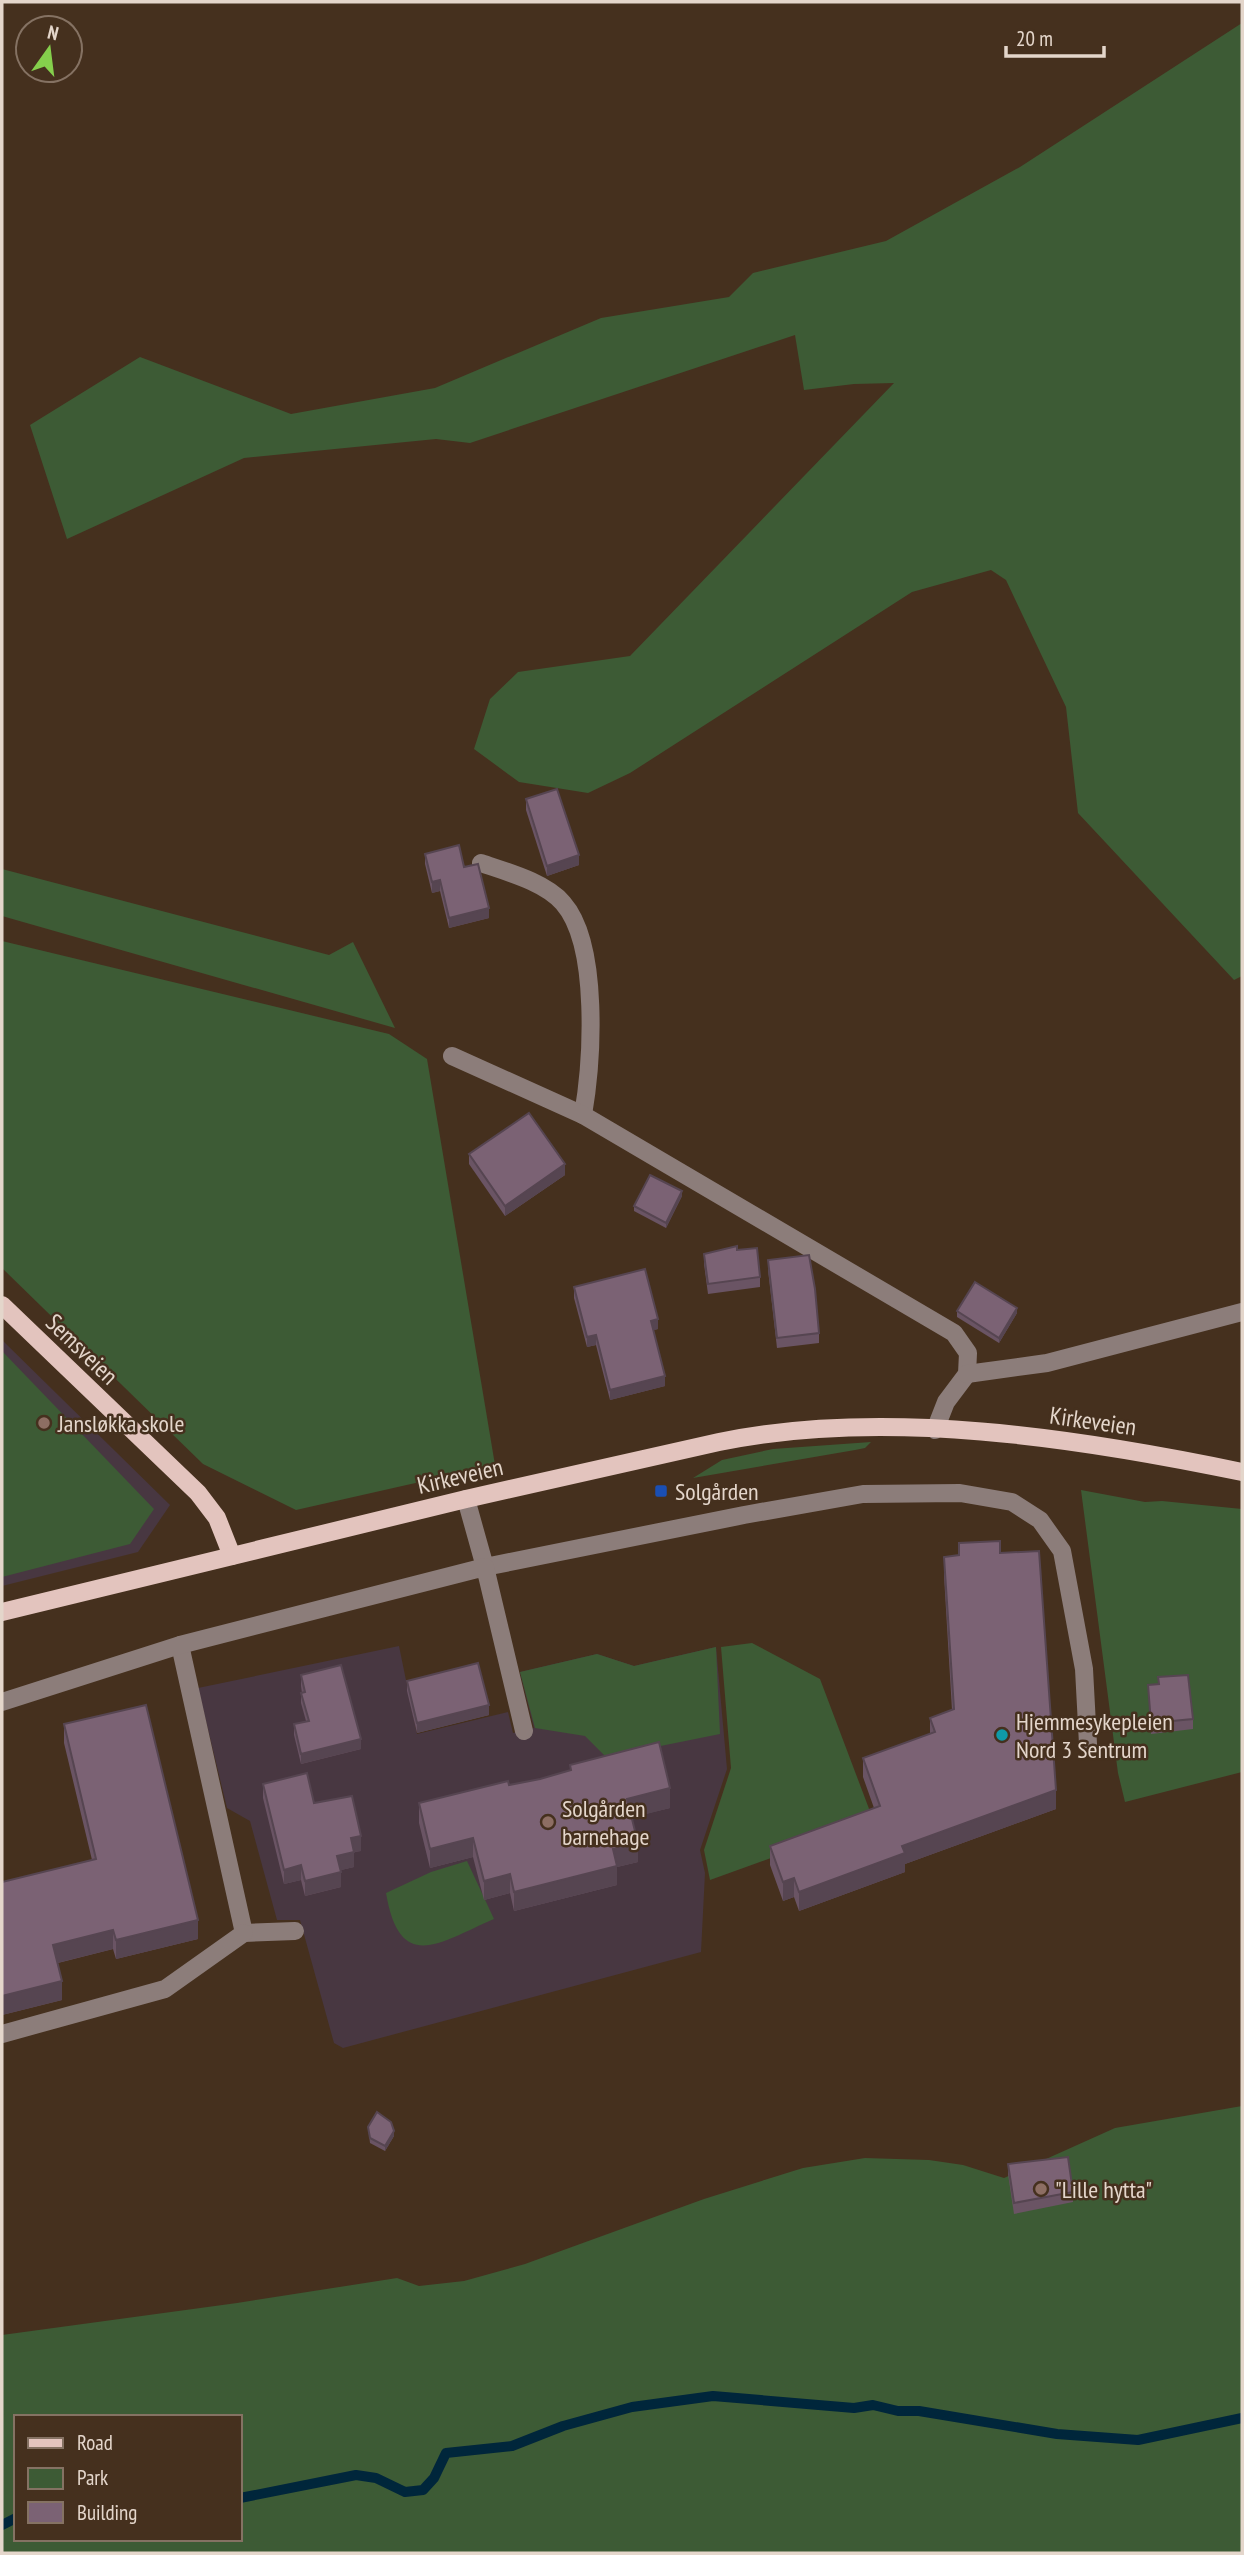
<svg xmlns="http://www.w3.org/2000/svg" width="1244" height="2555" font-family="'PT Sans Narrow',sans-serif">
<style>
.education{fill:#483741}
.green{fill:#3d5b35;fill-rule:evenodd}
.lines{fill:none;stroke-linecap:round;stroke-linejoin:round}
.stream{stroke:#00263b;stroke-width:10}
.minor{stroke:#8c7d7a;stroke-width:18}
.major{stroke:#e3c4be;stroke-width:18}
.wall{fill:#6a5464}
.shaded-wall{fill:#564551}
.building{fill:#7b6274;stroke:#564551;stroke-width:2}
.education-dot{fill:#8d6e63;stroke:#45301e;stroke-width:2.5}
.transit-dot{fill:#1a4fb4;stroke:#45301e;stroke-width:2.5}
.culture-dot{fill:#0f9aa8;stroke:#45301e;stroke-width:2.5}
.labels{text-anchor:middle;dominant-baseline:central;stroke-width:5;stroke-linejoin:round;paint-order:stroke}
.street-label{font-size:24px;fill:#e4d6cb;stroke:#45301e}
.poi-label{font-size:24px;fill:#e4d6cb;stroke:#45301e;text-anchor:start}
</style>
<rect width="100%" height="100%" fill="#45301e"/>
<!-- education -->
<g class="education">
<path d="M 2,1340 L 170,1505 L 138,1552 L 2,1586 Z"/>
<path d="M 399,1646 L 417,1734 L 508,1712 L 513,1733 L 534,1728 L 520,1672 L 597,1654 L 634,1666 L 716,1647 L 727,1769 L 700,1850 L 705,1873 L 701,1952 L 343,2048 L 334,2043 L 300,1920 L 277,1920 L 250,1821 L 227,1808 L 198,1688 Z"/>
</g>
<!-- green -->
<g class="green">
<path d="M 1242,23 L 1242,976 L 1234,980 L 1078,813 L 1066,707 L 1006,580 L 991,570 L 912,592 L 630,773 L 588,793 L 519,782 L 474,749 L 490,699 L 518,672 L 630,656 L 894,383 L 854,384 L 804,390 L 795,335 L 470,443 L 436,439 L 244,458 L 67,539 L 30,425 L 140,357 L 291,414 L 435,388 L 601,318 L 729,297 L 753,273 L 886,241 L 1020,167 Z"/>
<path d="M 2,869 L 329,955 L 353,942 L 395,1028 L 2,916 Z"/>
<path d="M 2,941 L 389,1034 L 427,1059 L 495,1465 L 296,1510 L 203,1464 L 2,1268 Z"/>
<path d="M 2,1351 L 154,1509 L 130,1544 L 2,1577 Z"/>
<path d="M 871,1442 L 865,1448 L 855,1450 L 693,1478 L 722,1460 L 773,1449 Z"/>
<path d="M 1081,1490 L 1145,1502 L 1162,1501 L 1242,1509 L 1242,1772 L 1125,1802 L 1118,1773 Z"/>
<path d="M 752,1643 L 820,1679 L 871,1814 L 865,1824 L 710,1880 L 704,1850 L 731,1768 L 721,1647 Z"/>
<path d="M 716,1647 L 720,1734 L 606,1757 L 585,1736 L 535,1728 L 520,1672 L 597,1654 L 634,1666 Z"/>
<path d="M 467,1861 L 494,1919 C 440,1942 400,1975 386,1893 L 431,1872 Z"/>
<path d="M 1242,2106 L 1242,2553 L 2,2553 L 2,2335 L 237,2303 L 397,2278 L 419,2286 L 464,2281 L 525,2264 L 704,2199 L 803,2168 L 865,2158 L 929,2160 L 963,2165 L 1004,2178 L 1115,2128 ZM 16,2417 L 240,2417 L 240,2539 L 16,2539 Z"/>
</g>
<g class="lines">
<!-- stream -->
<g class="stream">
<path d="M 240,2498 L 356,2475 L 376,2478 L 405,2492 L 423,2490 L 434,2478 L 446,2453 L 512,2446 L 563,2426 L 632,2407 L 713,2396 L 854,2408 L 873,2405 L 898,2411 L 919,2411 L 1057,2434 L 1138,2440 L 1242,2418"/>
<path d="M 2,2525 L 16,2518"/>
</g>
<!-- minor -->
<g class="minor">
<path d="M 481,863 C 507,872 545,882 563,903 C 600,945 592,1063 583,1115"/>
<path d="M 452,1056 L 583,1115 L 954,1333 L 968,1353 L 967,1374 L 946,1402 L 935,1430"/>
<path d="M 967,1374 L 1047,1363 L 1242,1312"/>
<path d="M 466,1499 L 485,1567 L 744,1515 L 863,1494 L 960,1493 L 1012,1502 L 1040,1520 L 1062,1551 L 1084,1669 L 1088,1744"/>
<path d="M 180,1645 L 244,1933 L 295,1931"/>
<path d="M 2,1702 L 180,1645 L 485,1567 L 524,1731"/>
<path d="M 2,2034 L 165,1989 L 244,1933"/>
</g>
<!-- major -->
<g class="major">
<path d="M 2,1305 L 198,1493 L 217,1518 L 232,1556"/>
<path d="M 2,1612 L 466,1499 L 719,1442 C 884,1408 1079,1438 1242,1472"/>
</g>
</g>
<!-- wall -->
<g class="wall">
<path d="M 526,799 L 579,865 L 547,876 L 526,810 Z"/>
<path d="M 425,854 L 464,867 L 489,918 L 449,928 L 440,891 L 432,893 L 425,864 Z"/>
<path d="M 469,1154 L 565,1175 L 505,1216 L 469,1164 Z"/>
<path d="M 682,1196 L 666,1228 L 634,1211 L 634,1206 Z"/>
<path d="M 737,1250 L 760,1277 L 760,1287 L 708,1294 L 704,1264 L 704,1254 Z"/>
<path d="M 768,1260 L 819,1333 L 819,1343 L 777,1348 L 768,1270 Z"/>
<path d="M 574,1287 L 658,1329 L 653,1330 L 665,1386 L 610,1400 L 596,1345 L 587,1347 L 574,1298 Z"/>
<path d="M 957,1311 L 1017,1313 L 999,1343 L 957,1317 Z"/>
<path d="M 959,1543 L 1000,1553 L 1056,1809 L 905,1864 L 905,1872 L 799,1911 L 794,1897 L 783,1901 L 770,1865 L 770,1846 L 874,1808 L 863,1777 L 863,1758 L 930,1734 L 930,1718 L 952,1710 L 944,1576 L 944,1557 L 959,1555 Z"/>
<path d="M 301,1675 L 361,1749 L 301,1764 L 294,1735 L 294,1724 L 306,1721 L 301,1703 L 301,1693 L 302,1693 L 301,1686 Z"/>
<path d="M 407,1681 L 489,1715 L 417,1733 L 407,1691 Z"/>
<path d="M 1158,1684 L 1193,1719 L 1193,1729 L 1151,1734 L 1148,1685 Z"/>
<path d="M 64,1724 L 198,1939 L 116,1959 L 113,1949 L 58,1963 L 62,2000 L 2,2015 L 2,1882 L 92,1860 L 64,1743 Z"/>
<path d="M 570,1765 L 670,1808 L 632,1817 L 638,1862 L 617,1867 L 617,1885 L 514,1911 L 510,1893 L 484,1900 L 473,1857 L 430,1868 L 419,1823 L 419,1803 L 540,1779 L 570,1770 Z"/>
<path d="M 263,1784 L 314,1803 L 361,1851 L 354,1852 L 354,1867 L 341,1870 L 341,1887 L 305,1896 L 301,1880 L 284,1884 L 263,1798 Z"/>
<path d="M 368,2127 L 394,2136 L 385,2151 L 370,2143 Z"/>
<path d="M 1008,2164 L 1073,2192 L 1073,2202 L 1014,2214 L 1008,2174 Z"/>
</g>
<!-- shaded-wall -->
<g class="shaded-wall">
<path d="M 579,855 L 579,865 L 547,876 L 547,866 Z"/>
<path d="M 440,880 L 440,891 L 432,893 L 432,882 Z"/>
<path d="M 489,908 L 489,918 L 449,928 L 449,918 Z"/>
<path d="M 565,1164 L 565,1175 L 505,1216 L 505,1206 Z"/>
<path d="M 682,1191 L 682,1196 L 666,1228 L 666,1223 Z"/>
<path d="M 1017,1308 L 1017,1313 L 999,1343 L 999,1338 Z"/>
<path d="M 658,1319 L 658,1329 L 651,1331 L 651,1321 Z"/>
<path d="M 596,1335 L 596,1345 L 587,1347 L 587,1337 Z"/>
<path d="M 665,1376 L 665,1386 L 610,1400 L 610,1390 Z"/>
<path d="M 489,1705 L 489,1715 L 417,1733 L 417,1723 Z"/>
<path d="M 361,1739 L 361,1749 L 301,1764 L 301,1754 Z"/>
<path d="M 670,1788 L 670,1808 L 627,1819 L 627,1799 Z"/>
<path d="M 1056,1790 L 1056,1809 L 905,1864 L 905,1872 L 799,1911 L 799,1892 L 902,1846 Z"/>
<path d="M 361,1836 L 361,1851 L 354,1852 L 354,1867 L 337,1871 L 337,1856 L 351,1838 Z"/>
<path d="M 473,1838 L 473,1857 L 430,1868 L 430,1849 Z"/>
<path d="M 638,1843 L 638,1862 L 617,1867 L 617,1885 L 514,1911 L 514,1892 L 613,1849 Z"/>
<path d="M 301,1865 L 301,1880 L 284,1884 L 284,1870 Z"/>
<path d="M 341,1872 L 341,1887 L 305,1896 L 305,1881 Z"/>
<path d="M 510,1874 L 510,1893 L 484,1900 L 484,1881 Z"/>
<path d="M 794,1878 L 794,1897 L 783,1901 L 783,1882 Z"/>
<path d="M 198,1920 L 198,1939 L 116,1959 L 116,1940 Z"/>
<path d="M 113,1930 L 113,1949 L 53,1964 L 53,1945 Z"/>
<path d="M 62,1981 L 62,2000 L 2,2015 L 2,1996 Z"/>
<path d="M 394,2131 L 394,2136 L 385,2151 L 385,2146 Z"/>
</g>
<!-- building -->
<g class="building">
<path d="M 557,789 L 579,855 L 547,866 L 526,799 Z"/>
<path d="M 459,845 L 464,867 L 478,864 L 489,908 L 449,918 L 440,880 L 432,882 L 425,854 Z"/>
<path d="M 529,1113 L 565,1164 L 505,1206 L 469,1154 Z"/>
<path d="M 650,1175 L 682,1191 L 666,1223 L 634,1206 Z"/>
<path d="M 737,1246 L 737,1250 L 757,1248 L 760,1277 L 708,1284 L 704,1254 Z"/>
<path d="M 809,1255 L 815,1289 L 819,1333 L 777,1338 L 768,1260 Z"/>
<path d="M 645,1269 L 658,1319 L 651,1321 L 665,1376 L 610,1390 L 596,1335 L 587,1337 L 574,1287 Z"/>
<path d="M 975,1282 L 1017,1308 L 999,1338 L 957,1311 Z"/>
<path d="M 1000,1541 L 1000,1553 L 1039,1551 L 1056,1790 L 902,1846 L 905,1853 L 799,1892 L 794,1878 L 783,1882 L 770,1846 L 880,1806 L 863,1758 L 935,1732 L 930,1718 L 954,1709 L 944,1557 L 959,1555 L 959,1543 Z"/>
<path d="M 478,1663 L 489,1705 L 417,1723 L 407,1681 Z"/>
<path d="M 341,1665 L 361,1739 L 301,1754 L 294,1724 L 309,1721 L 301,1693 L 305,1692 L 301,1675 Z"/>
<path d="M 1188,1675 L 1193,1719 L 1151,1723 L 1148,1685 L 1159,1684 L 1158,1677 Z"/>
<path d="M 146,1705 L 198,1920 L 116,1940 L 113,1930 L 53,1945 L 62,1981 L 2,1996 L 2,1882 L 96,1859 L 64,1724 Z"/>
<path d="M 659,1742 L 670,1788 L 627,1799 L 638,1843 L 613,1849 L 617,1866 L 514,1892 L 510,1874 L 484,1881 L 473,1838 L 430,1849 L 419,1803 L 508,1781 L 509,1785 L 540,1779 L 571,1770 L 570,1765 Z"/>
<path d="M 307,1773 L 314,1803 L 352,1796 L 361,1836 L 351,1838 L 354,1852 L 337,1856 L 341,1872 L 305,1881 L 301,1865 L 284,1870 L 263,1784 Z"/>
<path d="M 377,2112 L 391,2122 L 394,2131 L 385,2146 L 370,2138 L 368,2127 Z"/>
<path d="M 1068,2157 L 1073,2192 L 1014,2203 L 1008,2164 Z"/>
</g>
<!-- markers -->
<g class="education-dot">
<circle cx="44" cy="1423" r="7"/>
<circle cx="548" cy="1822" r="7"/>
<circle cx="1041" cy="2189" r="7"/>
</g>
<rect class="transit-dot" x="654" y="1484" width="14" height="14" rx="3.5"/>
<circle class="culture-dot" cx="1002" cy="1735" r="7"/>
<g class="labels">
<!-- street labels -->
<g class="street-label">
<text transform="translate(82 1349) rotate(44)">Semsveien</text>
<text transform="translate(1093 1421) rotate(8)">Kirkeveien</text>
<text transform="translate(460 1476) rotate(-13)">Kirkeveien</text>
</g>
<!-- poi labels -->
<g class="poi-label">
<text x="58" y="1423">Jansløkka skole</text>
<text x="675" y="1491">Solgården</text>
<text x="1016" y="1721">Hjemmesykepleien<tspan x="1016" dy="28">Nord 3 Sentrum</tspan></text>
<text x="562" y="1808">Solgården<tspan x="562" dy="28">barnehage</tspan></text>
<text x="1055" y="2189">"Lille hytta"</text>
</g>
</g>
<!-- border -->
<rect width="1244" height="2555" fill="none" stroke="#e4d6cb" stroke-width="7"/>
<!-- legend -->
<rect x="14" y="2415" width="228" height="126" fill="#45301e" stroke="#857263" stroke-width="2"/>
<rect x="28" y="2438" width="35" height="10" fill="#e3c4be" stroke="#857263" stroke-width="2"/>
<text x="77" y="2450" font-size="21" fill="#e4d6cb">Road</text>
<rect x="28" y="2468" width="35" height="21" fill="#3d5b35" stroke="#857263" stroke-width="2"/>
<text x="77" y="2485" font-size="21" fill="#e4d6cb">Park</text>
<rect x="28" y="2502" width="35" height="21" fill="#7b6274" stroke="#857263" stroke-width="2"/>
<text x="77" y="2520" font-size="21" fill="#e4d6cb">Building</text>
<!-- north arrow -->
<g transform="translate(49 49) rotate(14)"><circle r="33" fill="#45301e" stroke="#857263" stroke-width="2"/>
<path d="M0-5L12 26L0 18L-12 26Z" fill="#85cf4c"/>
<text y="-10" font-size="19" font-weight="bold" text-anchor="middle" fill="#e4d6cb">N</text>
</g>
<!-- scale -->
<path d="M1006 46v10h98v-10" fill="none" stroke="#e4d6cb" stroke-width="3.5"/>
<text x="1016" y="46" font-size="21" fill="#e4d6cb" stroke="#45301e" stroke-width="5" paint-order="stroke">20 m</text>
</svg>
